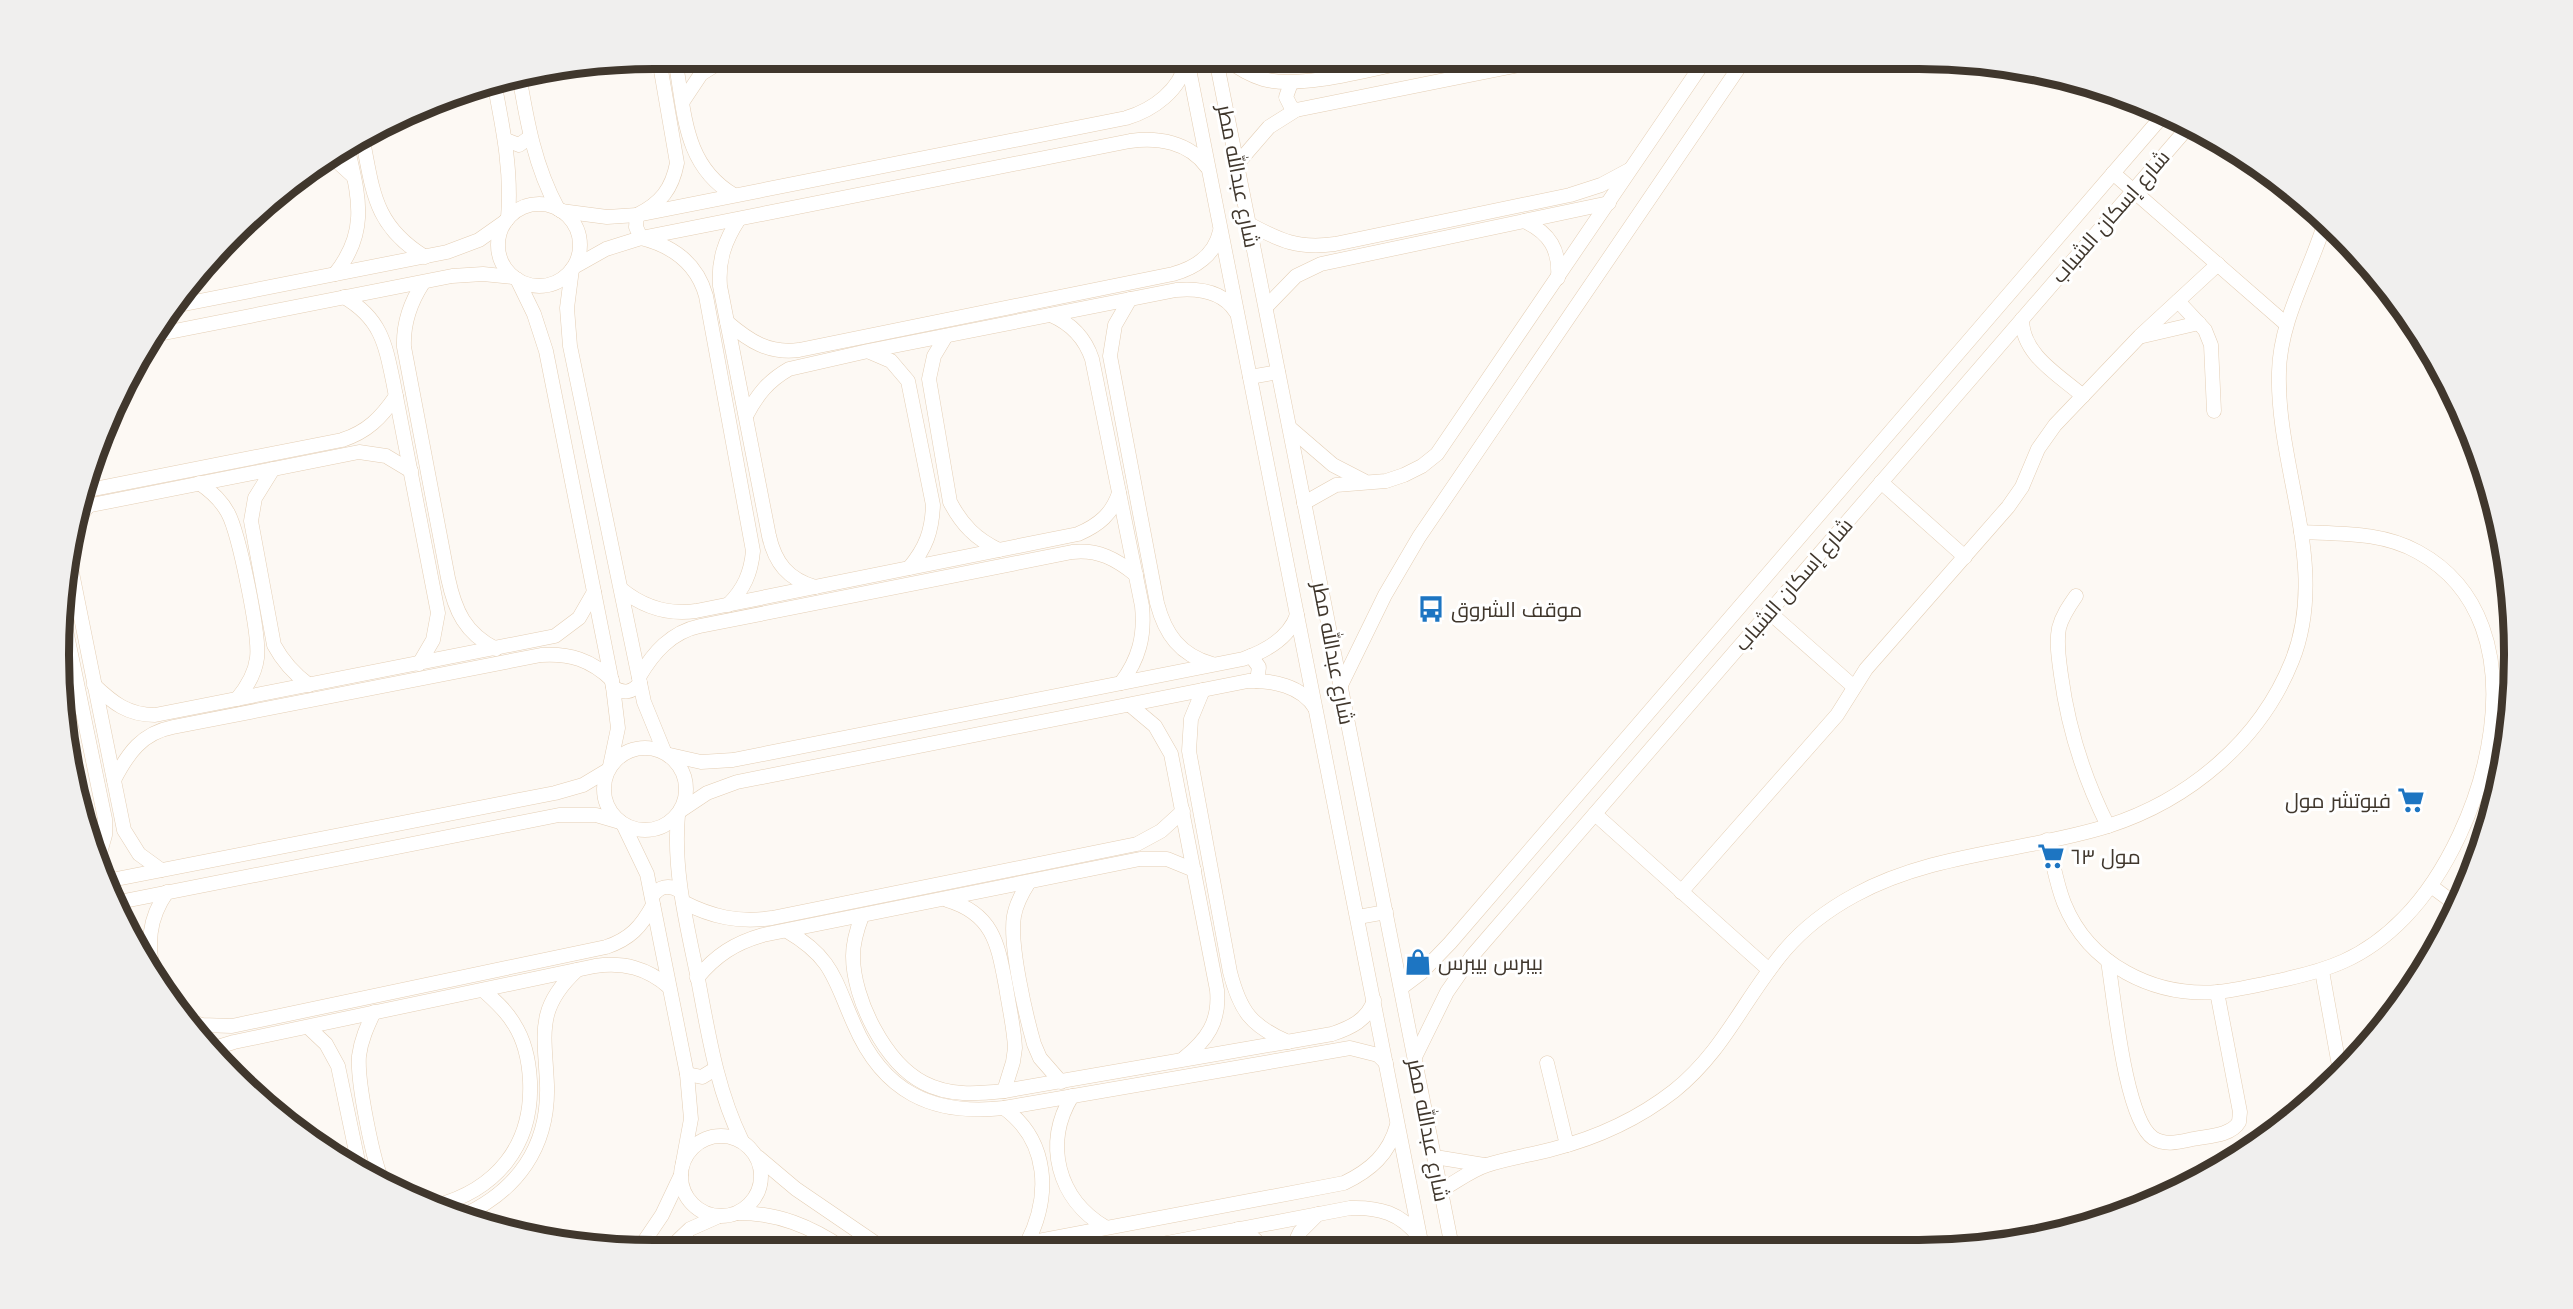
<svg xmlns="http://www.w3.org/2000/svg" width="2573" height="1309" font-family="Quicksand,Cairo,sans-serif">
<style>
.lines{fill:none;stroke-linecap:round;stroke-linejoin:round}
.minor-casing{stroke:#e4ceb4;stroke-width:15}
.minor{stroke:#fff;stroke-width:14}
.labels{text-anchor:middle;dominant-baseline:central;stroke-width:6;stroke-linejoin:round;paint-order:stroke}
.street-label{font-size:21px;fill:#40372d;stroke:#fff}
.poi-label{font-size:21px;fill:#40372d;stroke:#fff;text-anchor:start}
.rim{fill:none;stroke:#40372d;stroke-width:8}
</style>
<rect width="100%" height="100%" fill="#fdf9f4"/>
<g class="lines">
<defs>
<g id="minor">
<path d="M 659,59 L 677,163 C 672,189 661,203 637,215 L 636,227 L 641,238 C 673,246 697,263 706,296 L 753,551 C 751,573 744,589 728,605"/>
<path d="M 675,59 C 685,112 683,165 734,195"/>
<path d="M 1187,59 L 1422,1247"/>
<path d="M 1216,59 L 1452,1247"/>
<path d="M 1226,59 C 1238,68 1249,75 1263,79 C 1301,90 1378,67 1419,59"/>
<path d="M 519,75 C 527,122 535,167 558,209"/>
<path d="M 494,82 C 503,128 512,171 508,218"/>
<path d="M 1291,83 L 1286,97 L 1291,107 L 1296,110"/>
<path d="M 683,101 L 701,74 L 725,59"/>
<path d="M 362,136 C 373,190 373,225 425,257"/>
<path d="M 506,140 L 519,145 L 530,137"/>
<path d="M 331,156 L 353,176"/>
<path d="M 1237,164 L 1269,127 L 1296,110 L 1549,59"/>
<path d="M 2113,173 L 2286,324"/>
<circle cx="539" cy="245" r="41"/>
<path d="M 561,211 L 607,217 L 637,215 L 1126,118 C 1153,110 1181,90 1186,61"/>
<path d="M 739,219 C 725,240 718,260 720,286 L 769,536 C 775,563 788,579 815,587"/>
<path d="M 1524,221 C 1550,233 1560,250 1558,278"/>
<path d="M 1249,224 C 1281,241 1298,249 1335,244 L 1570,195 L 1601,185 L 1629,170"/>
<path d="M 574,267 L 606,249 L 641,238 L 1130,141 C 1158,137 1189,142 1207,167"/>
<path d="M 572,269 L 567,308 L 570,346 L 644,702 L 664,751"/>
<path d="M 335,274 C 370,230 358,195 347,145"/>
<path d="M 517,279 L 534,314 L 546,351 L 613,687 L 618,728 L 610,766"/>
<path d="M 423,283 C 410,303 403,323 404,347 L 448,578 C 455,611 465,633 496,649"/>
<path d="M 344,297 C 380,318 385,342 393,381 L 438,613 L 433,640 L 419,664"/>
<path d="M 1130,299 L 1115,325 L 1110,356 L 1157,603 C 1165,634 1180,655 1212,664"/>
<path d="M 2178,301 L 2205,330 L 2211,345 L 2214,411"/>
<path d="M 174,306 L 447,252 L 479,240 L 506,221"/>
<path d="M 1266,307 L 1296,276 L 1321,264 L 1609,203"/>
<path d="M 1051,315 C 1072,324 1085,338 1092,359 L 1142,606 C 1145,636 1139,659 1121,683"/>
<path d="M 2022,319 C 2022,355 2059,375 2083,396"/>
<path d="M 727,322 C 749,341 769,354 799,350 L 1173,274 C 1195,268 1215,255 1220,231"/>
<path d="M 154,335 L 452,276 L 483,274 L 513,277"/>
<path d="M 946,336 L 934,356 L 929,379 L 950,502 C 962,525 976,539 999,550"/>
<path d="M 2143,336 L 2199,323"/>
<path d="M 870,352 L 891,361 L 908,381 L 933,505 C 932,531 926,548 909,568"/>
<path d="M 1250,377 L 1278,372"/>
<path d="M 746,416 C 757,395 768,381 789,369 L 868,351 L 1176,290 C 1199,288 1223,291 1236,312"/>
<path d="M 1290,428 L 1333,465 L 1364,481"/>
<path d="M 273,469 L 255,498 L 251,521 L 274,645 C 283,662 293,673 309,685"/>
<path d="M 1881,482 L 1965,557"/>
<path d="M 199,483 C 211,491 221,500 228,513 C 239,534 260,635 257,658 C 255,674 247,687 237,699"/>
<path d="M 84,491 L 342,440 C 367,432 381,418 396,396"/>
<path d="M 1304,503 L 1336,485 L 1386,481 L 1404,475 L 1422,466 L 1437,454 L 1705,60"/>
<path d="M 89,505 C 75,522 69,537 69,558 L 124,830 L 139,854 L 161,870"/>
<path d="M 81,507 L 359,452 L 386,456 L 411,471"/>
<path d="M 621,589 C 643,607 667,615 696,611 L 1078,534 C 1099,525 1112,514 1119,493"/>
<path d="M 2076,596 C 2069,606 2062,616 2059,628 C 2056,643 2059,660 2061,675 C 2068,728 2084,778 2108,826"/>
<path d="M 61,606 L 105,819 L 105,835 L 98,860"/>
<path d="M 1769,612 L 1854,687"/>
<path d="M 1251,656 L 1259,667 L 1257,681"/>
<path d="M 639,677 C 653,653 671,632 700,626 L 1072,552 C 1098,549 1116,559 1136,575"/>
<path d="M 94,685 C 113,703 128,715 155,715 L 555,636 L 579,618 L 594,592"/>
<path d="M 1341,685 L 1385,595 L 1419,537 L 1744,60"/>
<path d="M 613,687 C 623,694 632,693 640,683"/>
<path d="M 1203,690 L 1191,719 L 1189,751 L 1230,972 C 1240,1011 1251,1026 1288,1042"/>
<path d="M 1130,705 L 1155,726 L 1171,754 L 1217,990 C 1220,1022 1207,1040 1183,1059"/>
<circle cx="645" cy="789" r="41"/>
<path d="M 670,755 L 701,762 L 733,760 L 1243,659 C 1266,651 1289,638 1297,615"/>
<path d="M 114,780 C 128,753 142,733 173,727 L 541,655 C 570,653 591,660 612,680"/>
<path d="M 680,811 L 707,793 L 737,782 L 1248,681 C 1272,680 1302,686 1315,708"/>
<path d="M 1595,814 L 1769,970"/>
<path d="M 678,815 C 673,869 686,921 697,974 C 708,1031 716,1088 742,1141"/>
<path d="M 623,824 L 647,874 L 687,1074 L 691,1119 L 683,1162"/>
<path d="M 2047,840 C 2053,861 2056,883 2064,903 C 2089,965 2154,997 2218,992 C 2236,990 2254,986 2272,982 C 2327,971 2364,959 2404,918 C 2487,833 2548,623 2418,552 C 2382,532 2342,534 2301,532"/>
<path d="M 106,881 L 555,793 L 583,785 L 608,770"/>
<path d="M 1029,882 C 1022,893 1016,904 1014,916 C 1009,944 1026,1016 1034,1044 L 1040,1058 L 1061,1082"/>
<path d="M 2431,886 L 2458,906"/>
<path d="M 1681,892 L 1837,715 L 1866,669 L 2008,507 L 2022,487 L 2038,449 L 2055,425 L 2140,336 L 2218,264"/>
<path d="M 652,897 C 659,886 669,884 680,891"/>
<path d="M 947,900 C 994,914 998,945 1006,987 C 1009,1007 1014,1027 1015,1048 L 1013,1062 L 1004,1091"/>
<path d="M 683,902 C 712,917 739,923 772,918 L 1137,844 L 1161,831 L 1183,811"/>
<path d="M 114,903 L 559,815 L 596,815 L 620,822"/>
<path d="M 862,916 C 857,929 853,942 853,956 C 853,999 885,1063 924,1083 C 949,1096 976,1094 1004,1091 L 1332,1034 C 1350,1028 1368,1020 1374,1000"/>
<path d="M 1358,917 L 1386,912"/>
<path d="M 787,931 C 833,958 834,979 854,1024 C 883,1092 932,1116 1004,1108 L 1350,1048 L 1378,1055 L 1386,1063"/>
<path d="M 2108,961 C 2114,997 2125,1119 2153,1138 C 2165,1146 2179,1142 2193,1139 C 2207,1136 2231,1136 2239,1122 L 2240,1112 L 2217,992"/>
<path d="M 2322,971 L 2340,1071"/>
<path d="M 154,976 C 147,945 148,919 167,892"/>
<path d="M 697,978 C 716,955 735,943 763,935 L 1140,859 L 1167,859 L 1194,870"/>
<path d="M 1401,988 L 1421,973 L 1450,943 L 2165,113"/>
<path d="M 374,1012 C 367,1027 361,1040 359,1056 C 357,1081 373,1163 384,1185"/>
<path d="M 188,1021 L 202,1025 L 232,1026 L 606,947 C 630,939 641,927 653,905"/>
<path d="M 308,1027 L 326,1044 L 338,1066 L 360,1171"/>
<path d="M 211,1049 L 234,1042 L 595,966 C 624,962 647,968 669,987"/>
<path d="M 1415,1057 L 1447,992 L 1472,956 L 2190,125"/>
<path d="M 1547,1063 L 1567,1145"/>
<path d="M 687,1074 L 702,1077 L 715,1069"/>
<path d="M 1072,1096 C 1043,1144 1058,1199 1105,1227"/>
<path d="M 1004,1108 C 1049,1141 1051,1196 1027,1243"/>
<circle cx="721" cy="1176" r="40"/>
<path d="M 758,1157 L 796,1189 L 884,1249"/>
<path d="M 1435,1157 L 1484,1165"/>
<path d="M 1441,1190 C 1456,1182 1471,1170 1487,1165 C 1508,1158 1531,1155 1553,1149 C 1596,1138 1638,1119 1674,1091 C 1725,1050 1744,998 1785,950 C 1804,928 1829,909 1855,895 C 1934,852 2025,852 2108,826 C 2189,800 2260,741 2292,661 C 2330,566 2276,468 2279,372 C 2280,319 2310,272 2325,222"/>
<path d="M 435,1206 C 496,1190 533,1146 530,1081 C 529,1061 525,1041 514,1024 C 506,1010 494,1000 483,990"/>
<path d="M 738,1213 C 778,1213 810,1226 844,1249"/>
<path d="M 462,1216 C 517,1191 549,1147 547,1085 C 545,1034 535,1009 577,970"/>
<path d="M 1238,1229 L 1248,1233 L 1263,1247"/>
<path d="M 1293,1247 L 1300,1232 L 1318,1214"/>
<path d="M 1001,1248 L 1344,1183 C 1371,1170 1389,1154 1397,1125"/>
<path d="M 1141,1248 L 1350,1208 C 1379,1207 1401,1213 1419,1237"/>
<path d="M 639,1249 L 662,1215 L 681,1175"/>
<path d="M 669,1249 L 690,1229 L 717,1217"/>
</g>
</defs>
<!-- minor casing -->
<use href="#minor" class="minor-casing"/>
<!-- minor -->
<use href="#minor" class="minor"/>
</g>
<!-- icons -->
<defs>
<symbol id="bus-bare" viewBox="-9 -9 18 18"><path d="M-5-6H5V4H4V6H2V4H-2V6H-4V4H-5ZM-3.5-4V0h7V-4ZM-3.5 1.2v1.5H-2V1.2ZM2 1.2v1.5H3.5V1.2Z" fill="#1d75c2" stroke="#fff" stroke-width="2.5" paint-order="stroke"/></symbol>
<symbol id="supermarket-bare" viewBox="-9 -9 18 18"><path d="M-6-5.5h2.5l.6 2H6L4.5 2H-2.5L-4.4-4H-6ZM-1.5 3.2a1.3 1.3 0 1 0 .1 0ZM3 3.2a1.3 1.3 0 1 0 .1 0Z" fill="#1d75c2" stroke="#fff" stroke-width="2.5" paint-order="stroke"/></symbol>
<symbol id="shop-bare" viewBox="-9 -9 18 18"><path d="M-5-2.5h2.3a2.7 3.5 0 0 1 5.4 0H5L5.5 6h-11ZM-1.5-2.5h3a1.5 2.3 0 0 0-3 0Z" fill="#1d75c2" stroke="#fff" stroke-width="2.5" paint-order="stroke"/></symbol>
</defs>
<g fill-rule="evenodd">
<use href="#bus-bare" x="1412" y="590" width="38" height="38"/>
<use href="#supermarket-bare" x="2392" y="781" width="38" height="38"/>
<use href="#supermarket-bare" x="2032" y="837" width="38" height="38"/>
<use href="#shop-bare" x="1399" y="943" width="38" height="38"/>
</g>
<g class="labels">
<!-- street labels -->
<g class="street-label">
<text transform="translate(1239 176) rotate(79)">شارع عبدالله مطر</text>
<text transform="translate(2110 216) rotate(-49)">شارع إسكان الشباب</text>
<text transform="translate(1793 584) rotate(-49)">شارع إسكان الشباب</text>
<text transform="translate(1334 653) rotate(79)">شارع عبدالله مطر</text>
<text transform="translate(1429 1130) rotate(79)">شارع عبدالله مطر</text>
</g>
<!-- poi labels -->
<g class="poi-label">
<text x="1451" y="609">موقف الشروق</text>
<text x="2391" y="800" text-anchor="end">فيوتشر مول</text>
<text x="2071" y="856">مول ٦٣</text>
<text x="1438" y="962">بيبرس بيبرس</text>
</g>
</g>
<!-- crop -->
<path d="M0 0H2573V1309H0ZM654 69H1919A585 585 0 0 1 2504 654V655A585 585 0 0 1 1919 1240H654A585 585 0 0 1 69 655V654A585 585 0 0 1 654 69Z" fill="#f0efee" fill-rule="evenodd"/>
<path class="rim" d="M654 69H1919A585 585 0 0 1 2504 654V655A585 585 0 0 1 1919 1240H654A585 585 0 0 1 69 655V654A585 585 0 0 1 654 69Z"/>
</svg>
